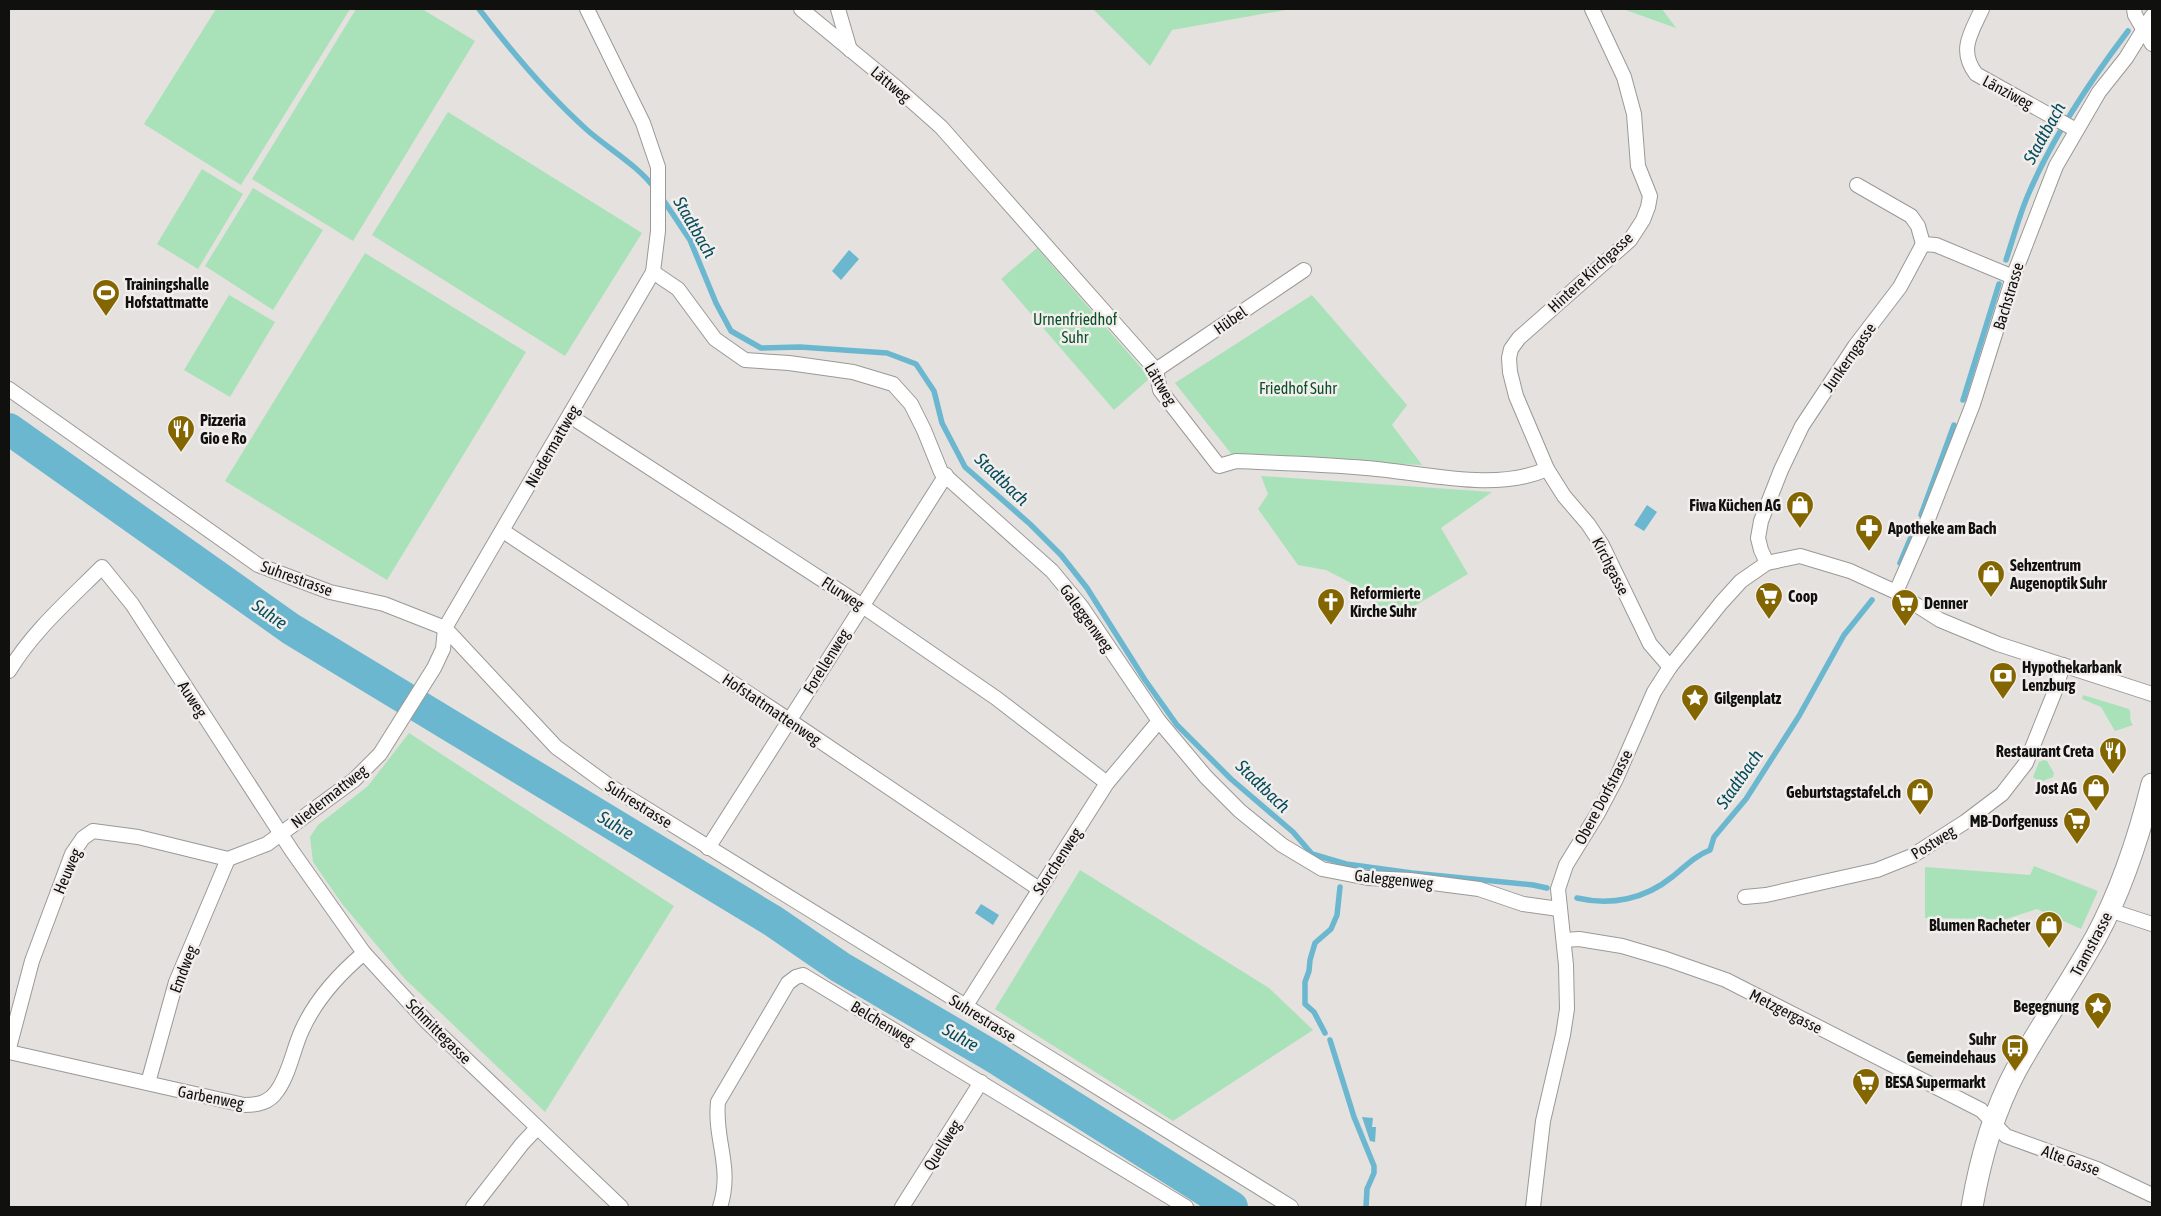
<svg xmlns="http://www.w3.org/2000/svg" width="2161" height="1216" font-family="'Asap Condensed',sans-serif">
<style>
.green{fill:#a9e2b9}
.water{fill:#6ab7cf}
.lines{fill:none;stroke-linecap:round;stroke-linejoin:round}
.stream{stroke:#6ab7cf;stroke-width:5.5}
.river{stroke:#6ab7cf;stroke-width:32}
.street-casing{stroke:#9b9996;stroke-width:16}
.primary-casing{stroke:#9b9996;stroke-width:23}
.street{stroke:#fff;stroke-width:14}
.primary{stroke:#fff;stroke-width:21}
.labels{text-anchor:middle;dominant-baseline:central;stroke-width:5;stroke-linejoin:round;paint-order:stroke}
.street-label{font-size:16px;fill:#10100f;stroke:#f1eeec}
.poi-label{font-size:16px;font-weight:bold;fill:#10100f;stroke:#f1eeec;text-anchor:start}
.park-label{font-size:16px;fill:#0a4f2a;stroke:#f1eeec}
.water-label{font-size:18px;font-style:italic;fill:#054c5d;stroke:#f1eeec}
</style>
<rect width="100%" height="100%" fill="#e4e1de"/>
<!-- green -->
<g class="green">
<path d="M 216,9 L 350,9 L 241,185 L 144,124 Z"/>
<path d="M 356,9 L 422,9 L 475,41 L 353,241 L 252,179 Z"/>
<path d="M 1093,9 L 1291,9 L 1172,30 L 1150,66 Z"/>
<path d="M 1623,9 L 1662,9 L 1676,28 Z"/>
<path d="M 448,112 L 642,233 L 565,356 L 372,235 Z"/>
<path d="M 202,169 L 243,194 L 198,269 L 157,244 Z"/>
<path d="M 253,188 L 323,230 L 273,310 L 205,266 Z"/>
<path d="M 1037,248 L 1150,378 L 1114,410 L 1001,279 Z"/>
<path d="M 365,253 L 526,352 L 387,580 L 225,481 Z"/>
<path d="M 229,295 L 275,322 L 230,397 L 184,370 Z"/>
<path d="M 1312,295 L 1407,405 L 1392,425 L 1422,465 L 1233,456 L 1175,383 Z"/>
<path d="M 1261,476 L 1492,492 L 1441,528 L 1468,574 L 1394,618 L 1351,583 L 1326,570 L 1298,565 L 1258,509 L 1268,494 Z"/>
<path d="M 2083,695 L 2129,709 C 2132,714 2128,719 2133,725 L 2115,731 L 2101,707 L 2082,699 Z"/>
<path d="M 409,733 L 674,906 L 545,1112 L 405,979 L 343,905 L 313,862 L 310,837 L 318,825 L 368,786 Z"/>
<path d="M 2044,760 L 2047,761 L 2054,773 L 2053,777 L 2040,782 L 2033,777 L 2039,762 Z"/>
<path d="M 2034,866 L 2098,891 L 2081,929 L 2037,909 L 2006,919 L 1925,918 L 1925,867 L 2030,875 Z"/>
<path d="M 1080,870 L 1269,988 L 1313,1030 L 1173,1121 L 995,1009 Z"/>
</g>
<!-- water -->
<g class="water">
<path d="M 849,250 L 859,259 L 841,280 L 832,271 Z"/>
<path d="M 1647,505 L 1657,512 L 1644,531 L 1634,525 Z"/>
<path d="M 981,904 L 999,915 L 993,925 L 975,913 Z"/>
<path d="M 1362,1117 L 1373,1118 L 1372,1127 L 1376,1127 L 1375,1142 L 1370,1141 Z"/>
</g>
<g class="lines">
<!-- stream -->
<g class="stream">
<path d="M 479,9 C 511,51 546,93 586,129 C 607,148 639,166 655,189"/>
<path d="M 662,198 L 690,240 L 716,303 L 731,331 L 761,348 L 800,347 L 887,353 L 916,364 L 934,391 L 942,423 L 965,467 L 1030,524 L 1061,555 L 1087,588 L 1145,680 L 1177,725 L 1231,779 L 1293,832 L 1312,854 L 1346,864 L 1412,873 L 1533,885 L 1547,888"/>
<path d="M 2006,260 C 2013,239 2019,216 2028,195 C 2053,136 2090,81 2128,31"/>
<path d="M 1963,400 L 1999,284"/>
<path d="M 1921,515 L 1954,425"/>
<path d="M 1900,563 L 1911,537"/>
<path d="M 1577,898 C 1611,906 1645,899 1672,877 C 1686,866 1693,857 1710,850 L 1714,837 L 1746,799 L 1799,716 L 1844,635 L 1872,600"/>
<path d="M 1325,1033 L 1314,1012 L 1305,1004 L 1305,982 L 1309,971 L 1310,960 L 1315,943 L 1331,929 L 1337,915 L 1340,887"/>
<path d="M 1330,1040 L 1354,1117 L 1374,1166 L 1374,1173 L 1367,1189 L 1366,1207"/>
</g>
<!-- river -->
<path class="river" d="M 9,429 L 291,629 L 773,921 L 840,967 L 994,1057 L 1232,1207"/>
<defs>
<g id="street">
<path d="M 801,9 L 897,88 L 941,127 L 1156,370 L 1160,390 L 1219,466 L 1236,461 C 1279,463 1323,464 1366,468 C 1422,472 1494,493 1547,469"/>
<path d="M 838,9 L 850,50"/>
<path d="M 1592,9 L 1624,77 L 1634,114 L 1638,166 L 1650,196 L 1648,207 L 1643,220 L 1630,240 L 1519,338 L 1511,349 L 1509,358 L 1510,372 L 1516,396 L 1547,469 L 1564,496 L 1588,524 L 1602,545 L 1650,644 L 1670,667"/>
<path d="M 1982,9 C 1971,33 1958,50 1976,74 L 2076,130"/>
<path d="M 2134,9 L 2135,15 L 2152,44"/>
<path d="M 1857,185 L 1911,216 L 1918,226 L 1923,244"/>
<path d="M 653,272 L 678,289 L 715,339 L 745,360 L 789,363 L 853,372 L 893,384 L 911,404 L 924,430 L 941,472 L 1052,571 L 1081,606 L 1159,721 L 1206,777 L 1240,811 L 1282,845 L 1322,869 L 1368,878 L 1410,880 L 1479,889 L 1523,904 L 1559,909"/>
<path d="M 1156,370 L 1304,270"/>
<path d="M 9,389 L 258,565 L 330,592 L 384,604 L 445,628 L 556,747 L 608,785 L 1291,1207"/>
<path d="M 570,416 L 861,605 L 996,698 L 1107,783"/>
<path d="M 503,531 L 789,720 L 1039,889"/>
<path d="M 1767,563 L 1761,550 L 1758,538 L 1761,521 L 1781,470 L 1802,426 L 1855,346 L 1900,287 L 1923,244 L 1936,245 L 2013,277"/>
<path d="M 1896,592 L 1928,519 L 1973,404 L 2013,277 L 2056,166 L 2099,92 L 2126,58 L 2152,16"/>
<path d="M 9,671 C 33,631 69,600 102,567 L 132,604 L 292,851 L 364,953 L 427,1022 L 621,1207"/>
<path d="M 708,848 L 946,475"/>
<path d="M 1745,897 L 1766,895 L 1877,870 L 1912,856 L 1965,822 L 2002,794 L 2026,763 L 2055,691 L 2063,665"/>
<path d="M 2109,910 L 2152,924"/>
<path d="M 1564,940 L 1579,939 L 1622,946 L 1666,959 L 1726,980 L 1981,1110 L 2006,1136 L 2097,1169 L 2152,1195"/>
<path d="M 965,1007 L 1107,783 L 1159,721"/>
<path d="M 9,1048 L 32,961 L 72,854 L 83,838 L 93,831 L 138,837 L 228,859 L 267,844 L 354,780 L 380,754 L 434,668 L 443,649 L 445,628 L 653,272 L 658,231 L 658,167 L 643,123 L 587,9"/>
<path d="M 9,1052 L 244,1105 C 257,1105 269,1103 277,1091 C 290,1073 293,1049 302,1030 C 316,999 339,974 364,953"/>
<path d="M 148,1083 L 176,982 L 228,859"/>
<path d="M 473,1207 L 522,1144 L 537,1128"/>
<path d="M 720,1207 C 733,1167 714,1140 718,1102 L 788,983 L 796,977 L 803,975 L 1186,1207"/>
<path d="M 902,1207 L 981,1082"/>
<path d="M 1533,1207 L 1543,1121 L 1563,1035 L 1567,1009 L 1566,965 L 1558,889 L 1566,865 L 1598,813 L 1616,779 L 1654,692 L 1670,667 L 1721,603 L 1741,581 L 1767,563 L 1800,556 L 1850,571 L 1896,592 L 1940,620 L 1998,644 L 2152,694"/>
</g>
<path id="primary" d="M 1972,1207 C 1980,1160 1993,1113 2016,1070 C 2041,1025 2071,982 2096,937 C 2122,889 2139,836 2152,784"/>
</defs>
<!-- street casing -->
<use href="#street" class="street-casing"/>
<!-- primary casing -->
<use href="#primary" class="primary-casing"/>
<!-- street -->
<use href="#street" class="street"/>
<!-- primary -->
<use href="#primary" class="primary"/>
</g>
<!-- icons -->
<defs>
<symbol id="stadium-pin" viewBox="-11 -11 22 30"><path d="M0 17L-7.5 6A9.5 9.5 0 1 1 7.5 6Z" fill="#846600" stroke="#f1eeec"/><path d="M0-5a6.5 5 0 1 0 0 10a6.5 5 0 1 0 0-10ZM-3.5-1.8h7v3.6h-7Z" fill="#fff"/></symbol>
<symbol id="restaurant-pin" viewBox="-11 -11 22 30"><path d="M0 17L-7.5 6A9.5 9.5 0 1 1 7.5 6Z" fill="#846600" stroke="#f1eeec"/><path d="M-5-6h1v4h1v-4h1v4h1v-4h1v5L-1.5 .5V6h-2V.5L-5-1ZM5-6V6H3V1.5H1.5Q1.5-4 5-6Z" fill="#fff"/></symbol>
<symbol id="shop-pin" viewBox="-11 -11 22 30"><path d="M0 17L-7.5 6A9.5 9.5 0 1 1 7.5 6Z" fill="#846600" stroke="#f1eeec"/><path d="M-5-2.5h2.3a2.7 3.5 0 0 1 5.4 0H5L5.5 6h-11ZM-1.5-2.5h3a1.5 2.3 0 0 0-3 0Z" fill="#fff"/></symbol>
<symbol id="pharmacy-pin" viewBox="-11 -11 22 30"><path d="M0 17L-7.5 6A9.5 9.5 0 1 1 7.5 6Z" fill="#846600" stroke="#f1eeec"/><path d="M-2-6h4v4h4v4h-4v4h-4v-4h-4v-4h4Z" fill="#fff"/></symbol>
<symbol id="supermarket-pin" viewBox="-11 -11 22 30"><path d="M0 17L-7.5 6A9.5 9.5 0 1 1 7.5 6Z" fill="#846600" stroke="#f1eeec"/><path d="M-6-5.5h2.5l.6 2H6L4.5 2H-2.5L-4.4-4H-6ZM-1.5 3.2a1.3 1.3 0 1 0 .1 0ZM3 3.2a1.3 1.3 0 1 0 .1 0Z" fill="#fff"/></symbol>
<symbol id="church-pin" viewBox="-11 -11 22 30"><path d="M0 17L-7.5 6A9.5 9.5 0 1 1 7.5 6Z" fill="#846600" stroke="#f1eeec"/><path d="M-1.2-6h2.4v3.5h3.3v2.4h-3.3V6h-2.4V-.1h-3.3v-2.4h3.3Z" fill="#fff"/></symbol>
<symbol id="bank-pin" viewBox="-11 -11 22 30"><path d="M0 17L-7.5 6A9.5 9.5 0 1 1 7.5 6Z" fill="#846600" stroke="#f1eeec"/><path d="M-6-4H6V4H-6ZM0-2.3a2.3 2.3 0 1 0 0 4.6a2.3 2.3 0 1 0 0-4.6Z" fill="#fff"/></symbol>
<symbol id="sight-pin" viewBox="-11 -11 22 30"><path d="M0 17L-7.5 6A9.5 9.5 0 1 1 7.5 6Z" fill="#846600" stroke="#f1eeec"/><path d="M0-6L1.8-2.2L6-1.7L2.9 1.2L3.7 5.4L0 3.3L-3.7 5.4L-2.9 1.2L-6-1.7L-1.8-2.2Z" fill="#fff"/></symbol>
<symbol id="bus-pin" viewBox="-11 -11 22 30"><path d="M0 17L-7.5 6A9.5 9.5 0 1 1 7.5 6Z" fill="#846600" stroke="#f1eeec"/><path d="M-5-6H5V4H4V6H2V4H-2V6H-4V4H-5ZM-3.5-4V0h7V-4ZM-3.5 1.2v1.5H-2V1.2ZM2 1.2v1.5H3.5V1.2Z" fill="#fff"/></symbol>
</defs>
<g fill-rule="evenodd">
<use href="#stadium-pin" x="90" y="277" width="32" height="43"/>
<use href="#restaurant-pin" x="165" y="413" width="32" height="43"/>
<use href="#shop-pin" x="1784" y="489" width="32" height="43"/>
<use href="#pharmacy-pin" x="1853" y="512" width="32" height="43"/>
<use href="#shop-pin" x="1975" y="558" width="32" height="43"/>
<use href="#supermarket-pin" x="1753" y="580" width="32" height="43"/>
<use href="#church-pin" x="1315" y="586" width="32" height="43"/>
<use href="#supermarket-pin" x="1889" y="587" width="32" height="43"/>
<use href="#bank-pin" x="1987" y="660" width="32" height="43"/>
<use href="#sight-pin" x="1679" y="682" width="32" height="43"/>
<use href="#restaurant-pin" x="2097" y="735" width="32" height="43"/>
<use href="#shop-pin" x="2080" y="772" width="32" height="43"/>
<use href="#shop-pin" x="1904" y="776" width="32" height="43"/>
<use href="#supermarket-pin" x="2061" y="805" width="32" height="43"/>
<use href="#shop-pin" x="2033" y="909" width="32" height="43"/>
<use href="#sight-pin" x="2082" y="990" width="32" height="43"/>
<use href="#bus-pin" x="1999" y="1032" width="32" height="43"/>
<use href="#supermarket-pin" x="1850" y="1066" width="32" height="43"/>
</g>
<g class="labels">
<!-- street labels -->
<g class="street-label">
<text transform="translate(891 84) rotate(40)">Lättweg</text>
<text transform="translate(2008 92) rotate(28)">Länziweg</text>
<text transform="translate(1590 272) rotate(-43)">Hintere Kirchgasse</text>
<text transform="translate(2008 296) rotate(-73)">Bachstrasse</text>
<text transform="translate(1230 320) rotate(-35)">Hübel</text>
<text transform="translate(1849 357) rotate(-55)">Junkerngasse</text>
<text transform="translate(1161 384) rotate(59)">Lättweg</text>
<text transform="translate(552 446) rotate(-60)">Niedermattweg</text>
<text transform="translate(1611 566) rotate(63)">Kirchgasse</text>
<text transform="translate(297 578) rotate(20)">Suhrestrasse</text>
<text transform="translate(843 593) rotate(33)">Flurweg</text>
<text transform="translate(1087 618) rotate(54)">Galeggenweg</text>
<text transform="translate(826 661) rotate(-58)">Forellenweg</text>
<text transform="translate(193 699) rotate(57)">Auweg</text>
<text transform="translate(772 709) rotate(34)">Hofstattmattenweg</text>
<text transform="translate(329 796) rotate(-38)">Niedermattweg</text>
<text transform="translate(1603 797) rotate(-62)">Obere Dorfstrasse</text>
<text transform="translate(639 804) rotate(32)">Suhrestrasse</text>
<text transform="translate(1933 842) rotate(-32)">Postweg</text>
<text transform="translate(1057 861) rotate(-57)">Storchenweg</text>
<text transform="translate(67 871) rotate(-67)">Heuweg</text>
<text transform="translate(1394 879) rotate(6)">Galeggenweg</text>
<text transform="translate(2091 944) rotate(-62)">Tramstrasse</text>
<text transform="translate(183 969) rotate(-69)">Emdweg</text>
<text transform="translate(1786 1011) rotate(27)">Metzgergasse</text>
<text transform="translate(983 1018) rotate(32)">Suhrestrasse</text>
<text transform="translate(883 1023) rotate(31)">Belchenweg</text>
<text transform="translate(439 1031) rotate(45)">Schmittegasse</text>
<text transform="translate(211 1097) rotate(11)">Garbenweg</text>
<text transform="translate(942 1145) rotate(-58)">Quellweg</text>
<text transform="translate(2071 1160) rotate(20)">Alte Gasse</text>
</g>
<!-- poi labels -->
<g class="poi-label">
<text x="125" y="284">Trainingshalle<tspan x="125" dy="18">Hofstattmatte</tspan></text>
<text x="200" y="420">Pizzeria<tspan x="200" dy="18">Gio e Ro</tspan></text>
<text x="1781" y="505" text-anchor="end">Fiwa Küchen AG</text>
<text x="1888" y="528">Apotheke am Bach</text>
<text x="2010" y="565">Sehzentrum<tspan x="2010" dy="18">Augenoptik Suhr</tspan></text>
<text x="1350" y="593">Reformierte<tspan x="1350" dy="18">Kirche Suhr</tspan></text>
<text x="1788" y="596">Coop</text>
<text x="1924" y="603">Denner</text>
<text x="2022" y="667">Hypothekarbank<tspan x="2022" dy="18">Lenzburg</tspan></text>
<text x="1714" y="698">Gilgenplatz</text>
<text x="2094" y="751" text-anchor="end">Restaurant Creta</text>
<text x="2077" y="788" text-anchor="end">Jost AG</text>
<text x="1901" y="792" text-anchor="end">Geburtstagstafel.ch</text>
<text x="2058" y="821" text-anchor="end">MB-Dorfgenuss</text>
<text x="2030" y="925" text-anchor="end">Blumen Racheter</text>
<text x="2079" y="1006" text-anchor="end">Begegnung</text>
<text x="1996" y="1039" text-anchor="end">Suhr<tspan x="1996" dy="18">Gemeindehaus</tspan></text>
<text x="1885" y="1082">BESA Supermarkt</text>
</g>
<!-- park labels -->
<g class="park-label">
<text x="1075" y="319">Urnenfriedhof<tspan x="1075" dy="18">Suhr</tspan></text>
<text x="1298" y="388">Friedhof Suhr</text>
</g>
<!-- water labels -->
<g class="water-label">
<text transform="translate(2044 133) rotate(-61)">Stadtbach</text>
<text transform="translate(695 227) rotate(60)">Stadtbach</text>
<text transform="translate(1002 479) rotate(44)">Stadtbach</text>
<text transform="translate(270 614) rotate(35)">Suhre</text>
<text transform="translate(1739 779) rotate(-55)">Stadtbach</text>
<text transform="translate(1263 786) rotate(44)">Stadtbach</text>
<text transform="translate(616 825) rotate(31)">Suhre</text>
<text transform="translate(961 1037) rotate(30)">Suhre</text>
</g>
</g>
<!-- border -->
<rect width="2161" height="1216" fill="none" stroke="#10100f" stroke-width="20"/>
</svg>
